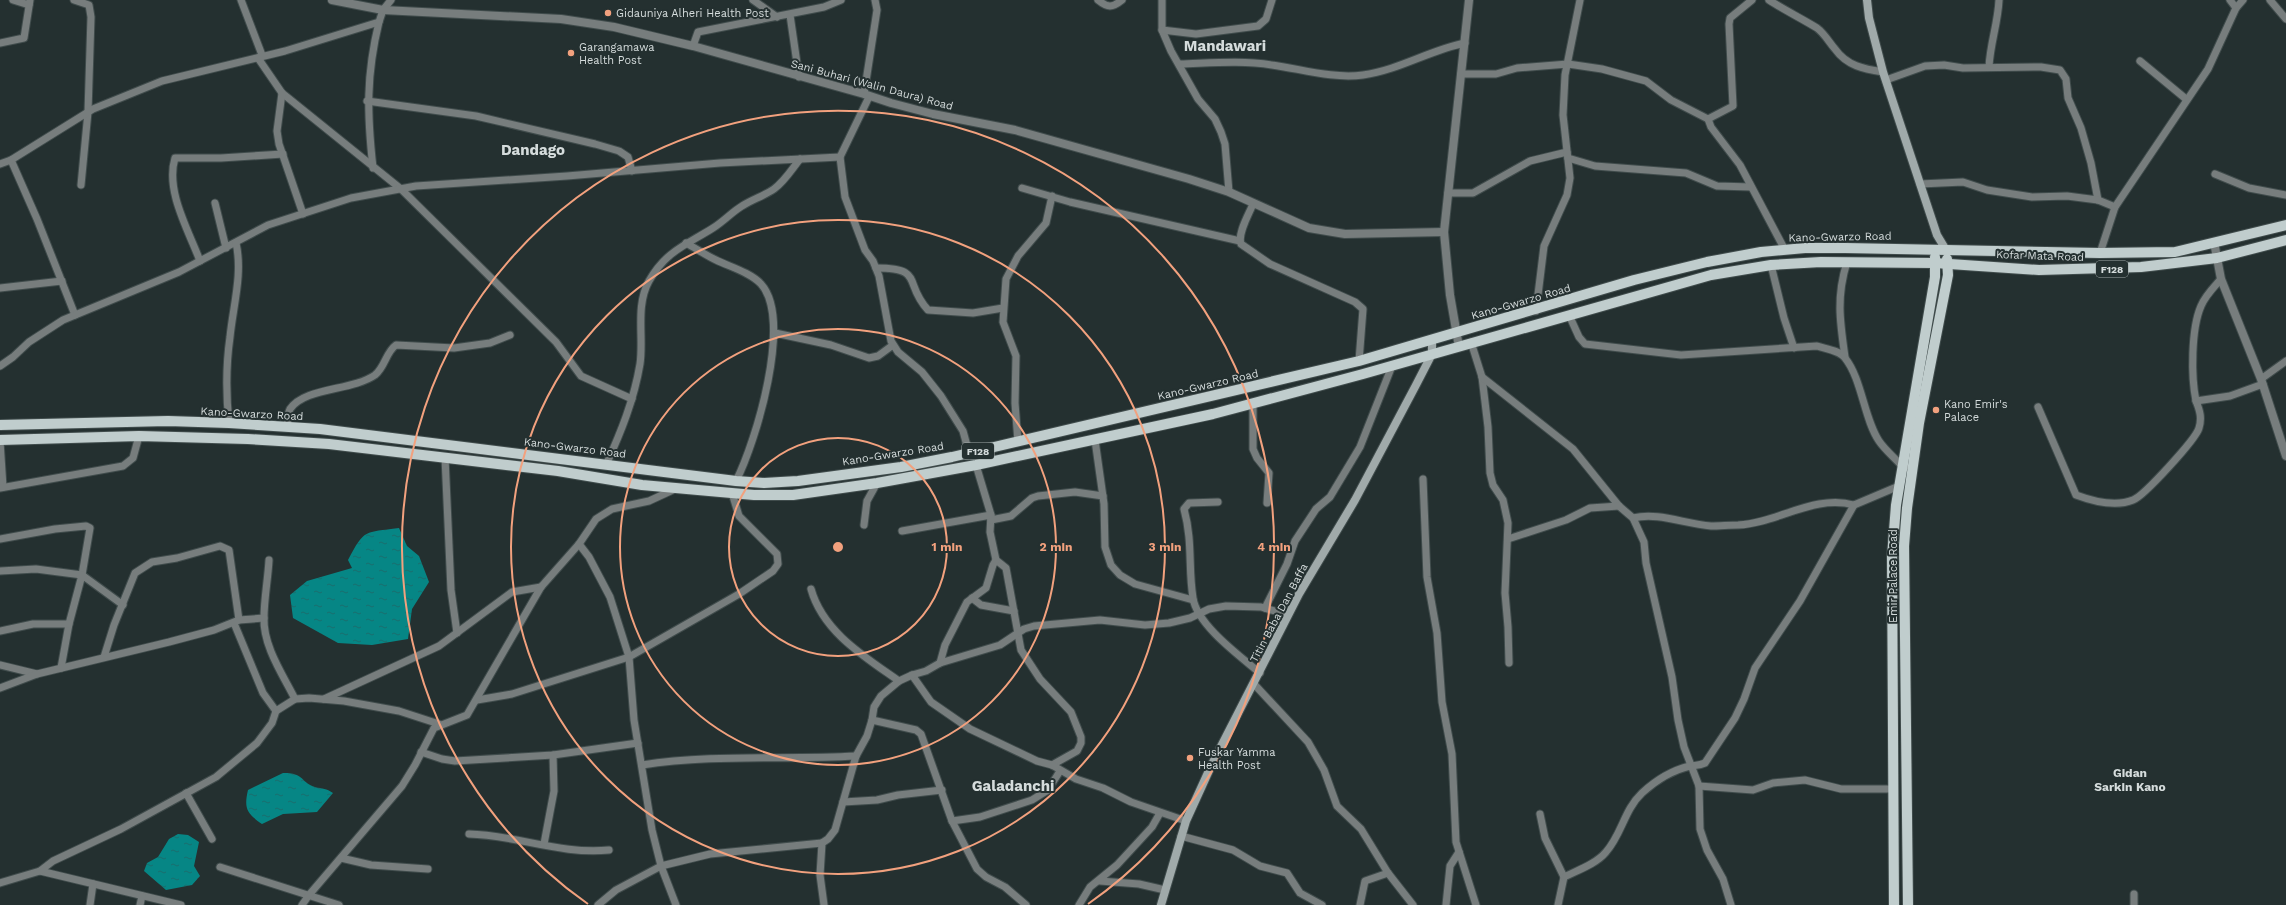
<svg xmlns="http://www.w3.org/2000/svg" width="2286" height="905" font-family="'Work Sans',sans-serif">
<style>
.water{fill:url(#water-ripples)}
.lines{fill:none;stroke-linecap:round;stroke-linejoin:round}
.minor-casing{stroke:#404c4c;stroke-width:9}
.tertiary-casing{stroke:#404c4c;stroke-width:10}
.secondary-casing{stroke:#404c4c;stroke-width:10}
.primary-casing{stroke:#404c4c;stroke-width:12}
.minor{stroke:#777d7d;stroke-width:7}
.tertiary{stroke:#777d7d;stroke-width:8}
.secondary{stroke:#a0aaaa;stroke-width:8}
.primary{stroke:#c0cdcd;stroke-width:10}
.ring{fill:none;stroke:#f2a17e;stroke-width:2}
.poi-dot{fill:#f2a17e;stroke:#243030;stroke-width:1.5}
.labels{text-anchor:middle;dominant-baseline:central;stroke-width:4;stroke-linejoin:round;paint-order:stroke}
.shield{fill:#243030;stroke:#a0a8a8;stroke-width:1}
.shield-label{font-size:10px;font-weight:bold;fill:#d5dcdc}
.poi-label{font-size:11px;fill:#d5dcdc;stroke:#243030;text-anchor:start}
.street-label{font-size:11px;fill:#d5dcdc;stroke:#243030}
.neighbourhood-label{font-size:12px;font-weight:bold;fill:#d5dcdc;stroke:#243030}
.district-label{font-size:15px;font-weight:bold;fill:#d5dcdc;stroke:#243030}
.centre{fill:#f2a17e;stroke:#243030;stroke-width:2}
.ring-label{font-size:12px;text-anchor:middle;font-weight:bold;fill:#f2a17e;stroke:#243030;stroke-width:4;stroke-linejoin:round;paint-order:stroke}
</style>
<defs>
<pattern id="water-ripples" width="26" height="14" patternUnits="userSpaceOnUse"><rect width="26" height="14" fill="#068685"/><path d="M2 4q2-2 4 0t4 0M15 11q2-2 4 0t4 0" fill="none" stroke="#1a6e6e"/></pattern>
</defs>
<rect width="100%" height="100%" fill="#243030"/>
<!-- water -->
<g class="water">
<path d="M 399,528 L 407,546 L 419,556 L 429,582 L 412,609 L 408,639 L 372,645 L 338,643 L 293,618 L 290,595 L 307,581 L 352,568 L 348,560 C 365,528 364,533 399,528 Z"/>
<path d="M 283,773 C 304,772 301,783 315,787 C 323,789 326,788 333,793 L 317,812 L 283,814 L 262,824 C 246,813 244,808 248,790 Z"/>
<path d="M 178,834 L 188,835 L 199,842 L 194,866 L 200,876 L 192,885 L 166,890 L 144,871 L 147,863 L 158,857 L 169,839 Z"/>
</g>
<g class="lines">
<defs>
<g id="minor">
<path d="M 13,0 L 29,5"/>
<path d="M 74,0 L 89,5 L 91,17 L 88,112 L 81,185"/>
<path d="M 241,0 L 262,55"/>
<path d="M 753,0 L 777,17"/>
<path d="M 1098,0 C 1108,8 1112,8 1122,0"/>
<path d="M 1162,0 L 1162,30 L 1171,51 L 1198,99 L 1215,119 L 1221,132 L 1225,144 L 1229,192"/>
<path d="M 1769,0 C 1784,10 1801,18 1817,28 C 1824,33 1829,42 1835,49 C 1847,66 1864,69 1883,72"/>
<path d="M 2230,0 L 2236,8"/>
<path d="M 2270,0 L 2286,19"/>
<path d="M 790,15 L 799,77"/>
<path d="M 1162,30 L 1196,34 L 1258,26 L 1266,19 L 1272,0"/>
<path d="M 0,43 L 24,38 L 30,0"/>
<path d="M 693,46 L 698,32 L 824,7 L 841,0"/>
<path d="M 258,58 L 282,93 L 401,189 L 556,342 L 581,376 L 632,399"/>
<path d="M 2140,61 L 2186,99"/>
<path d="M 1180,64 C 1211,63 1242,60 1272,65 C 1301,69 1333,79 1363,75 C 1399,70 1430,50 1465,43"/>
<path d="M 1989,67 C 1990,44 1998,23 1999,0"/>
<path d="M 1461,74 L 1496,74 L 1517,68 L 1568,64 L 1602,69 L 1646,81 L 1671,100 L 1708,119 L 1711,127 L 1740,165 L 1785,250"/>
<path d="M 1886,80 L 1925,66 L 1944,65 L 1963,68 L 2041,67 L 2060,70 L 2066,79 L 2068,98 L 2081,128 L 2091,163 L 2098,200"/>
<path d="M 282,93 L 277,131 L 279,144 L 303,214"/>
<path d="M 864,94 L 877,10 L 875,0"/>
<path d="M 869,97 L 840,157 L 845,197 L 865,250 L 873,261 L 879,276 L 891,341 L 898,352 L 922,372 L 941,396 L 963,431 L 969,453"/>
<path d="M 367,101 L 476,116 L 595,144 L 619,151 L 628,157 L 632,171"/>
<path d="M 1708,119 L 1733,106 L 1729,24 L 1730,18 L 1752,0"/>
<path d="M 1568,158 L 1595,166 L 1686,173 L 1717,186 L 1751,187"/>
<path d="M 11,160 L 37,219 L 75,315"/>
<path d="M 0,164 L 11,160 L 93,109 L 162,81 L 285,51 L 379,22 L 383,10 L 391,0"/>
<path d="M 373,168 C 367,114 366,75 379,22"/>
<path d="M 2215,174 L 2249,188 L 2286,195"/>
<path d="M 1920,184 L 1963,182 L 1987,190 L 2032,197 L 2067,196 L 2098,200 L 2115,207"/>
<path d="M 1022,188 L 1070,202 L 1240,241"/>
<path d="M 1448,193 L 1473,193 L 1530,161 L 1567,152"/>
<path d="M 215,203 L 226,248"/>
<path d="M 1253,204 C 1249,214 1237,234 1241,244 L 1270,264 L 1355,302 L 1363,309 L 1359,361"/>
<path d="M 686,243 C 697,249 707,256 718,261 C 731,267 751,273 761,284 C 793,319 756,442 736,481"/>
<path d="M 2100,253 L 2115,207 L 2208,69 L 2236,8 L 2243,0"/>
<path d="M 200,261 C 189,231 165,191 175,158 L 221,158 L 283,154"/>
<path d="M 1771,265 L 1784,318 L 1794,348"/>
<path d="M 876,268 C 925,268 903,283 928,310 L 973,313 L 1003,308"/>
<path d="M 2221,279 C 2214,287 2205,296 2201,306 C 2191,329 2191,377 2196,401 L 2230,396 L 2263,384"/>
<path d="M 0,288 L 62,281"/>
<path d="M 1536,311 L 1544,246 L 1567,195 L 1570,178 L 1563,115 L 1565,75 L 1580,0"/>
<path d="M 1569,315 L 1579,337 L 1585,344 L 1681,355 L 1817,346 C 1826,349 1839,350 1845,358 C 1862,379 1864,419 1879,441 C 1885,450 1895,458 1902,466 L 1905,467"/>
<path d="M 775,333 L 831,345 L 869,358 L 878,356 L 893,345"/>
<path d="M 1471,342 L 1482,377 L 1488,427 L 1490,473 L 1493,485 L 1503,500 L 1508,523 L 1505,593 L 1508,627 L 1509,663"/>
<path d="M 1845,357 C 1840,322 1836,297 1847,262"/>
<path d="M 0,366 L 13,357 L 29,342 L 63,320 L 179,272 L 268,225 L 351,198 L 416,186 L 567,176 L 720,163 L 840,157"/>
<path d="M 1482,377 L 1573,449 L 1619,506 L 1633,518 L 1644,542 L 1646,563 L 1672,677 L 1678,720 L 1684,747 L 1699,786 L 1700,829 L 1707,850 L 1723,879 L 1731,905"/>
<path d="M 2261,379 L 2286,361"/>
<path d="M 1253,404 L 1253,449 L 1257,458 L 1269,473 L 1267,503"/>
<path d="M 2038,407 L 2076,495 C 2092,501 2116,507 2133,500 C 2144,496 2196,439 2199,428 C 2202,418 2200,411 2196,401"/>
<path d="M 229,423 C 226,395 226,365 230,337 C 233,306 243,274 236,243"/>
<path d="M 288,427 C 288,421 287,415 290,409 C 305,387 352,391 375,375 C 385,367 386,352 396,345 L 454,348 L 490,343 L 510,335"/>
<path d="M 1095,440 L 1104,504 L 1105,547 L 1111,565 L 1120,575 L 1135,584 L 1193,600"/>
<path d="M 0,441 L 3,487"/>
<path d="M 1018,442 L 1015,403 L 1016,356 L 1003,322 L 1006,279 L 1018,256 L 1046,223 L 1052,196"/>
<path d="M 445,457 L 451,590 L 457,633"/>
<path d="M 606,465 C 621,432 634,400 640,364 C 644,338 635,306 649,281 C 666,251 686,245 713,228 C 724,221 732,212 742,206 C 753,199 764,196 774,189 C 785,181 792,169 800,159"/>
<path d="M 976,465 L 991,515 L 990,532 L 996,560 L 1006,568 L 1021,650 L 1040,679 L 1071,712 L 1081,737 L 1081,743 L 1077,751 L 1052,765"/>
<path d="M 1423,479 L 1427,577 L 1437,633 L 1442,702 L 1452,754 L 1456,842 L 1476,905"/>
<path d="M 0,488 L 123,466 L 133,458 L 139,436"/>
<path d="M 1218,502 L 1189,503 L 1184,509 C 1193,542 1188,568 1193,598 C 1197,625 1240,656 1260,673"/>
<path d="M 1633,518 C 1659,512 1684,524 1711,526 C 1720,526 1729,525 1738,525 C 1778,523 1814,494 1854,505"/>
<path d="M 991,520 L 1011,516 L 1032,498 L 1038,496 L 1075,492 L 1103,496"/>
<path d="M 864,525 L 867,501 L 877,483"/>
<path d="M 902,531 L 991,515"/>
<path d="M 0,539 L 55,529 L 86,526 L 90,528 L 82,575 L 69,624 L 61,668"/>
<path d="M 1508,539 L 1566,520 L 1590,508 L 1619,506"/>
<path d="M 579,544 L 589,557 L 610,597 L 629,657 L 634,720 L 652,830 L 661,866 L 676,905"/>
<path d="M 269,560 C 268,579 264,599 264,618 C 263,646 283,675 295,699"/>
<path d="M 0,571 L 36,569 L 82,575 L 123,605"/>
<path d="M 811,589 C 823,632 865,657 899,681"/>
<path d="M 972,598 L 981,605 L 1014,611"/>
<path d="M 1265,608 L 1287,564 L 1295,541 L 1316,509 L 1330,497 L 1360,447 L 1392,366"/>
<path d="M 234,623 L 263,693 L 276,711"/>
<path d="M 0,631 L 33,624 L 69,624"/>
<path d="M 104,657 L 114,625 L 135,573 L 152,562 L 177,558 L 220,546 L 229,550 L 239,620"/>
<path d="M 940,663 L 945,645 L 967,602 L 986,588 L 993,565 L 996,560"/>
<path d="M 0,665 L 37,674"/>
<path d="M 912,675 L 931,702 L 970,729 L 1037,761 L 1052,765 L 1076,779 L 1103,788 L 1131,802 L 1186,821"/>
<path d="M 1254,684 L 1308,742 L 1324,770 L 1337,806 L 1361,829 L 1388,873 L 1413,905"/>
<path d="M 0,688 L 37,674 L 169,642 L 214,630 L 239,620 L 264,618"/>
<path d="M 324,699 L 439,646 L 512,592 L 541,587"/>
<path d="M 477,700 L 512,694 L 629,657 L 739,594 L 773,571 L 778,564 L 777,554 L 739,516 L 732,493"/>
<path d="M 872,720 L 916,730 L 921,734 L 952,821 L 977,869 L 986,877 L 1005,887 L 1026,905"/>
<path d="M 421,752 L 442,759 L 455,761 L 553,755 L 638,743"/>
<path d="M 642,765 C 713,754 784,760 856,756"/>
<path d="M 1699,786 L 1753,790 L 1773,783 L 1805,780 L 1841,789 L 1894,789"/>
<path d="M 186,793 L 212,839"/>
<path d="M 843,802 L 877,800 L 898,795 L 942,790"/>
<path d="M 1540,814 L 1545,838 L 1564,877 L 1558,905"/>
<path d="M 952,821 L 980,817 L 1032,800 L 1048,790 L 1060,771"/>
<path d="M 469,834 C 516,835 561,855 609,850"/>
<path d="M 1181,836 L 1233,850 L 1260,866 L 1287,873 L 1300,893 L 1322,905"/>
<path d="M 544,844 L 554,791 L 553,755"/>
<path d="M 341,858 L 371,865 L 428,869"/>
<path d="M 220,867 L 339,905"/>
<path d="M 40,871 L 181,905"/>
<path d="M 1564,877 C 1578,870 1596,864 1606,852 C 1622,834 1624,810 1642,793 C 1655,781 1673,770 1690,766 C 1695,765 1699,766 1705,763 L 1735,718 L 1744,699 L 1755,668 L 1800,601 L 1854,505 L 1899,486"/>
<path d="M 1100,881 L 1139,884 L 1165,890"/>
<path d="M 0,883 L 40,871 L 53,861 L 121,829 L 216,777 L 257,743 L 272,723 L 276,711 L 295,699 L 309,698 L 344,701 L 399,711 L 439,724"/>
<path d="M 90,905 L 93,884"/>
<path d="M 140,905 L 142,896"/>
<path d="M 302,905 L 309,895 L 402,786 L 415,765 L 434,728 L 467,715 L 541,587 L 579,544 L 596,519 L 612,509 L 649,501 L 675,489"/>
<path d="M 598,905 L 616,890 L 661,866 L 710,854 L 822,843"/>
<path d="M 824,905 L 820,875 L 822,843 L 828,839 L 835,830 L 856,756 L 867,736 L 872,720 L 874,707 L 881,696 L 899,681 L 912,675 L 926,671 L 940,663 L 1000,645 L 1024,629 L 1034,626 L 1100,620 L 1145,625 L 1169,623 L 1190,618 L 1209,609 L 1226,606 L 1261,607 L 1288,615"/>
<path d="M 1079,905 L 1090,887 L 1117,865 L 1152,827 L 1160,813"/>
<path d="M 1360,905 L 1365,881 L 1388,873"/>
<path d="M 1446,905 L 1450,866 L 1459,852"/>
<path d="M 2134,905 L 2134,894"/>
</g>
<g id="tertiary">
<path d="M 332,0 L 383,10 L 561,19 L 614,27 L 693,46 L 864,94 L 891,103 L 933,114 L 1015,130 L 1189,179 L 1229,192 L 1309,228 L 1345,234 L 1444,232"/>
<path d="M 2214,242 L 2221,279 L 2261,379 L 2286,456"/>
<path d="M 1459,347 L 1450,295 L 1444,232 L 1469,0"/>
</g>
<g id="secondary">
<path d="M 1867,0 L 1869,18 L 1883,72 L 1937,235 L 1946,250"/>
<path d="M 1161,905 L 1186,821 L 1212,764 L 1299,594 L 1355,500 L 1416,385 L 1432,354 L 1432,340"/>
</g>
<g id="primary">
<path d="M 0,425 L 168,421 L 229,423 L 320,429 L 736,481 L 764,483 L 798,481 L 901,467 L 952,457 L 1359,361 L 1634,280 L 1707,262 L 1761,252 L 1805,248 L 1845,248 L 2100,253 L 2175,252 L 2286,225"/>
<path d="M 0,440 L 139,436 L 248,439 L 329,444 L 558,471 L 642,485 L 754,495 L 793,495 L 877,483 L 976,465 L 1213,414 L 1363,374 L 1711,275 L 1771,265 L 1821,262 L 1935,263 L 2039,270 L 2141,267 L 2217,258 L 2286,240"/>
<path d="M 1894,905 L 1892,557 L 1896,505 L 1935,277 L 1935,257"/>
<path d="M 1908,905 L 1904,546 L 1907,508 L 1919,423 L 1948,275 L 1947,259"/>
</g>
</defs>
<!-- minor casing -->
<use href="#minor" class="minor-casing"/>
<!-- tertiary casing -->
<use href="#tertiary" class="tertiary-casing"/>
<!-- secondary casing -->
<use href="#secondary" class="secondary-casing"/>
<!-- primary casing -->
<use href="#primary" class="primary-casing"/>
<!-- minor -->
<use href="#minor" class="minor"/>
<!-- tertiary -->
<use href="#tertiary" class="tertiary"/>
<!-- secondary -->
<use href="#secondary" class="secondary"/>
<!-- primary -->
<use href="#primary" class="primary"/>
</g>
<!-- distance rings -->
<g class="ring">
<circle cx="838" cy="547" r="109"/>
<circle cx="838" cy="547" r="218"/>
<circle cx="838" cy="547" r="327"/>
<path d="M588 904A436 436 0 1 1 1088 904"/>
</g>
<!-- markers -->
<g class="poi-dot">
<circle cx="608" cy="13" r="4"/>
<circle cx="571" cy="53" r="4"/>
<circle cx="1936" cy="410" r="4"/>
<circle cx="1190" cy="758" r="4"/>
</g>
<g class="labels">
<!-- shield labels -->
<g class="shield">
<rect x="2096" y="261" width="32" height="16" rx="3"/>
<rect x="962" y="443" width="32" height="16" rx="3"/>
</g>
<g class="shield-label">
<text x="2112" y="269">F128</text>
<text x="978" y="451">F128</text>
</g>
<!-- poi labels -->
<g class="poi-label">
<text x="616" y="13">Gidauniya Alheri Health Post</text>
<text x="579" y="47">Garangamawa<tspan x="579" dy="13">Health Post</tspan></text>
<text x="1944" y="404">Kano Emir's<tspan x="1944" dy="13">Palace</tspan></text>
<text x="1198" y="752">Fuskar Yamma<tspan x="1198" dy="13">Health Post</tspan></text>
</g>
<!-- street labels -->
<g class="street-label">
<text transform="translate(872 85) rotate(15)">Sani Buhari (Walin Daura) Road</text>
<text transform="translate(1840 237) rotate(-1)">Kano-Gwarzo Road</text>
<text transform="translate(2040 256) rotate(2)">Kofar Mata Road</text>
<text transform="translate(1521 302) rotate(-16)">Kano-Gwarzo Road</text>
<text transform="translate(1208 385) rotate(-13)">Kano-Gwarzo Road</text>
<text transform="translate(252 414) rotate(3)">Kano-Gwarzo Road</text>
<text transform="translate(575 448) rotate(7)">Kano-Gwarzo Road</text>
<text transform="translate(893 454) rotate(-9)">Kano-Gwarzo Road</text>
<text transform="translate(1893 576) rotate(-90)">Emir Palace Road</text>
<text transform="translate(1279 613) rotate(-62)">Titin Baba Dan Baffa</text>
</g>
<!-- neighbourhood labels -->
<g class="neighbourhood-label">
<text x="2130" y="773">Gidan<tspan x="2130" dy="14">Sarkin Kano</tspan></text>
</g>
<!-- district labels -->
<g class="district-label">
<text x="1225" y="46">Mandawari</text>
<text x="533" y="150">Dandago</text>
<text x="1013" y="786">Galadanchi</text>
</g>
</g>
<circle cx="838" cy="547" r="6" class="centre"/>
<g class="ring-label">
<text x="947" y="551">1 min</text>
<text x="1056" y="551">2 min</text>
<text x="1165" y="551">3 min</text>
<text x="1274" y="551">4 min</text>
</g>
</svg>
